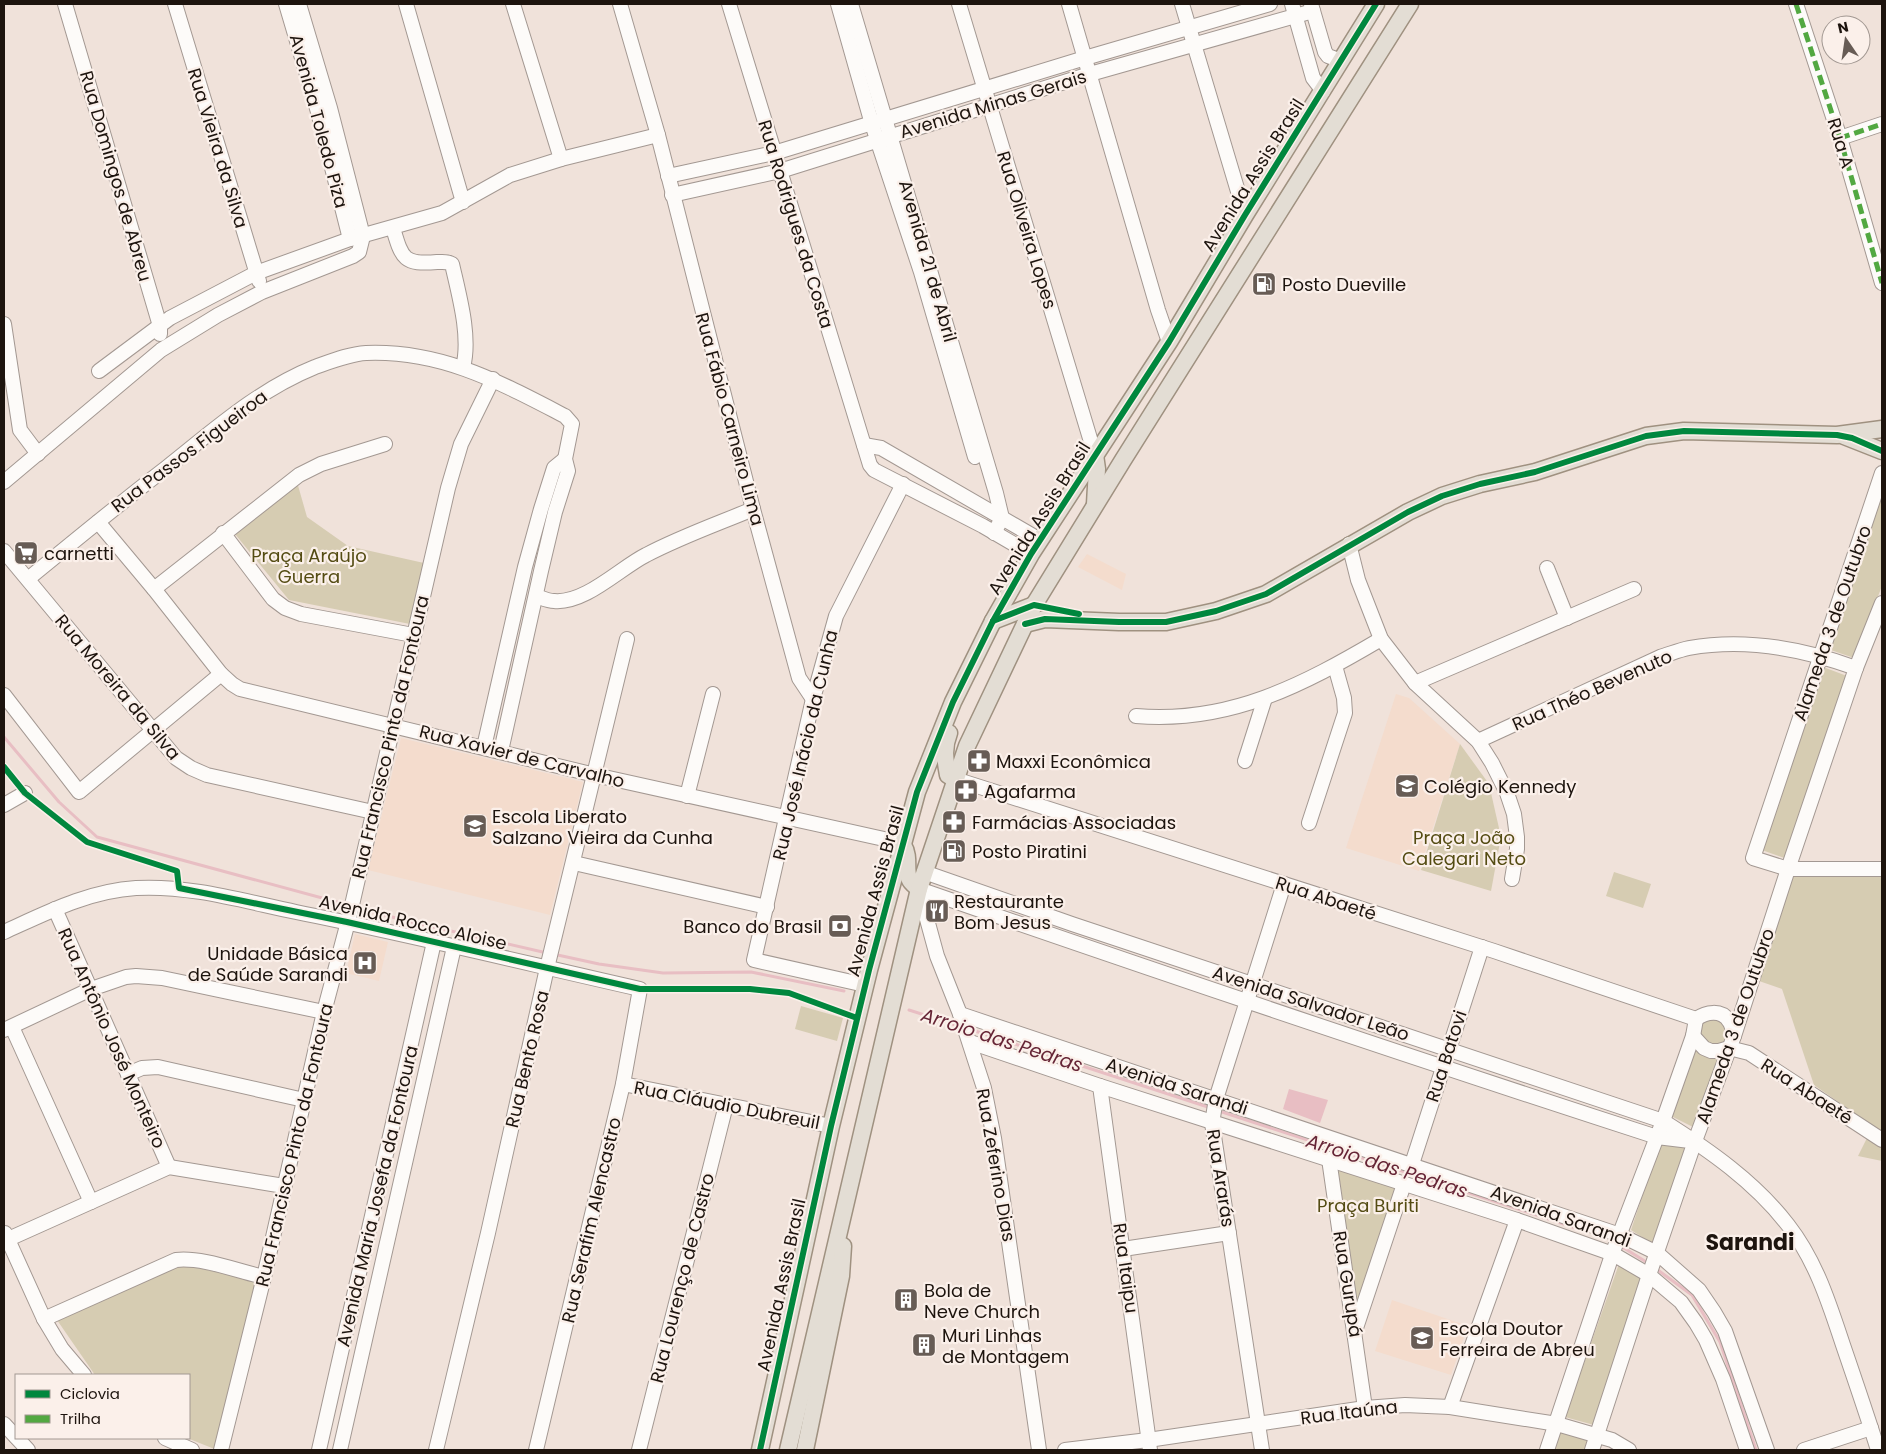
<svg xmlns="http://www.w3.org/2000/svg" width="1886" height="1454" font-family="Poppins,sans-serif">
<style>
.built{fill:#f4dccd}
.green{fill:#d6ccb2}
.water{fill:#e8bec3}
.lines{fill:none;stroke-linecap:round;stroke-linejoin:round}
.stream{stroke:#e8bec3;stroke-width:3}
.minor-casing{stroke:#a39892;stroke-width:16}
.major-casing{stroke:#9f9180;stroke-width:19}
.minor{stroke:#fdfbf9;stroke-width:14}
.major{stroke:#e3ddd4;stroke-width:16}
.quiet{stroke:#52a841;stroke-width:5;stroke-dasharray:10 5;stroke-linecap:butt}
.cycleway-casing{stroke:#fbf0ea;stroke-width:9}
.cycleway{stroke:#00873e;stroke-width:6}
.labels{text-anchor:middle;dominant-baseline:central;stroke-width:4.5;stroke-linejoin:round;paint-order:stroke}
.street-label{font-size:18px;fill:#1d140e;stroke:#fbf0ea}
.poi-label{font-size:18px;fill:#1d140e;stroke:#fbf0ea;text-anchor:start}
.park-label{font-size:18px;fill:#544c13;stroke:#fbf0ea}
.water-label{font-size:19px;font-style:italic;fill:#662536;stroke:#fbf0ea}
.district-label{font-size:22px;font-weight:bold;fill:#1d140e;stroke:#fbf0ea}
</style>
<rect width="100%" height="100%" fill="#f0e2da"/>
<!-- built -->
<g class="built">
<path d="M 1087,554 L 1126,574 L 1122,590 L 1078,567 Z"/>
<path d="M 1396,694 L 1409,698 L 1460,744 L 1419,871 L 1346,848 Z"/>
<path d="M 401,738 L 583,782 L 550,915 L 368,870 Z"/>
<path d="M 355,934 L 388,942 L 379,981 L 346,973 Z"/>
<path d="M 1392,1300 L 1468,1326 L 1451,1375 L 1375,1351 Z"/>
</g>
<!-- green -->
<g class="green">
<path d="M 297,482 L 307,517 L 348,546 L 424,563 L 410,624 L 289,600 L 235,534 Z"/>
<path d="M 1882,489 L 1882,586 L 1854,658 L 1828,649 Z"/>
<path d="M 1823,667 L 1847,676 L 1787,859 L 1759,849 Z"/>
<path d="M 1460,744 L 1489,784 L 1501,837 L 1491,891 L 1421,870 Z"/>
<path d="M 1614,872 L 1651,884 L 1643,908 L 1606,896 Z"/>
<path d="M 1792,874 L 1882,874 L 1882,1161 L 1858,1156 L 1871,1130 L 1880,1131 L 1814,1085 L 1782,989 L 1759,981 Z"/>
<path d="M 801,1006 L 843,1018 L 837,1041 L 795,1029 Z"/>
<circle cx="1714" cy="1032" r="14"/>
<path d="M 1693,1045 L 1723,1054 L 1695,1128 L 1669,1115 Z"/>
<path d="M 1661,1140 L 1688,1147 L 1657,1242 L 1650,1242 L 1631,1230 Z"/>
<path d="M 1338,1168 L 1400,1189 L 1357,1302 Z"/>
<path d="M 1620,1261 L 1645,1276 L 1594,1425 L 1565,1417 Z"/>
<path d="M 180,1264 L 258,1281 L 217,1450 L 187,1438 L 189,1438 L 189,1375 L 95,1375 L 57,1320 Z"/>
<path d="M 1562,1428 L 1591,1435 L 1585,1450 L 1555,1450 Z"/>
</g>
<!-- water -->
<path class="water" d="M 1289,1089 L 1328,1100 L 1320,1123 L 1283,1109 Z"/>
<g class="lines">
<!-- stream -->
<g class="stream">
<path d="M 4,737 L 59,802 L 97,837 L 348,905"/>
<path d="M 356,907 L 403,920 L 547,953"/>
<path d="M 553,954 L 599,964 L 663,973 L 751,972 L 844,991"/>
<path d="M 909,1010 L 959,1026"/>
<path d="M 969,1029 L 1211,1108"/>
<path d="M 1219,1111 L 1588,1232"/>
<path d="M 1619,1245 L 1648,1263"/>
<path d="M 1655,1268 L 1692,1295 L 1720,1342 L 1756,1450"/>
</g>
<defs>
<g id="minor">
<path d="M 65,4 L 160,326 L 160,334"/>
<path d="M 175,4 L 259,281"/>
<path d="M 286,4 L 318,112 L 350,239"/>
<path d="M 406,4 L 463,202"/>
<path d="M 513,4 L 561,159"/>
<path d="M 620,4 L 658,135 L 753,509 L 799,678 L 813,699"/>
<path d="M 729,4 L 870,465 L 874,470 L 983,526 L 1031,554"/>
<path d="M 838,4 L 872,124 L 921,272 L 975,457"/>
<path d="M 851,4 L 996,493 L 1002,518 L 994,533"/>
<path d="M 959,4 L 1095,455"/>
<path d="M 1069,4 L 1158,310 L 1169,342"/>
<path d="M 1182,4 L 1245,215"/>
<path d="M 1292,4 L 1313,78 L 1323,91"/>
<path d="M 1311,4 L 1325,52 L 1328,56 L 1341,61"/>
<path d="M 1796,4 L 1840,138 L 1882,283"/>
<path d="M 1840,138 L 1882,124"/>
<path d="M 668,176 L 774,153 L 1085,58 L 1270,4"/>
<path d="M 672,195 L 780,171 L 1090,74 L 1313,11"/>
<path d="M 393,228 C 402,258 403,265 437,262 C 443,262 447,261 452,264 C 459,295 471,337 463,367"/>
<path d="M 4,324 L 20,430 L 38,454"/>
<path d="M 99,371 L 170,318 L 256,273 L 350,239 L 442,213 L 510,175 L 561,159 L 658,135"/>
<path d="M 864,445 L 881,448 L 1040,540"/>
<path d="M 1882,473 L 1753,858 L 1788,869 L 1882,869"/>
<path d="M 4,482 L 161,350 L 218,315 L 262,292 L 353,256 L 359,252 L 363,236 L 330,108 L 299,4"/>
<path d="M 98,522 L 154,589 L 221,674 L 232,684 L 240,689 L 595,775 L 902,843"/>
<path d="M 223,533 L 273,599 L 285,608 L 301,614 L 413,635"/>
<path d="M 1349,544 L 1358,580 L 1381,639 L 1415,683 L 1478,741 L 1492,763 L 1507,793 L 1514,814 L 1517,837 L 1517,849 L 1512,879"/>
<path d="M 4,551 L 176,758 L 191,768 L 207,775 L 373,812"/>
<path d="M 1547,568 L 1567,618"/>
<path d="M 28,579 C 73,542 119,504 166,468 C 214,430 258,390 315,367 C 332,361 349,354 366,353 C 442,350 501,383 565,416 L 572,424 L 565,459 L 568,471 L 555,512 L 541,571 L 501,751"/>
<path d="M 154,589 L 299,475 L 321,464 L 385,444"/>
<path d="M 536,596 C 542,598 548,601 554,601 C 585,604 620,568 646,555 C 680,537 717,524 753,509"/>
<path d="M 1415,683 L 1634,589"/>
<path d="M 4,695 L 79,792 L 221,674"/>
<path d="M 1136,716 C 1229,724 1303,685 1381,639"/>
<path d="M 1478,741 L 1660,657 C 1670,654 1679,650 1689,648 C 1745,638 1804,649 1856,668"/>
<path d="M 484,747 L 525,567 L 541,509 L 554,468 L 565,459"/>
<path d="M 1245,761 L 1265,698"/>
<path d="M 955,779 L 1494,951 L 1696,1019"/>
<path d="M 687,796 L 713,694"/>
<path d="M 4,805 L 25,793"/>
<path d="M 1309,823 L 1345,713 L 1344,698 L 1335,666"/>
<path d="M 574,863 L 767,907"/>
<path d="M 924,872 L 1072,924 L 1663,1121 C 1709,1150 1755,1182 1788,1225 C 1816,1261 1829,1303 1843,1345 C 1855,1380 1867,1415 1878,1450"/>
<path d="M 919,889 C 1164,974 1410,1057 1657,1137 L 1690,1141"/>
<path d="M 919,890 L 937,956 L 960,1014 L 984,1088 L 994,1138 L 1039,1450"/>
<path d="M 55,909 L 169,1167"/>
<path d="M 4,932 C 46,913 88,891 136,888 C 189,885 243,901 296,912 C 411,935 525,963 640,989 L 623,1084 L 536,1450"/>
<path d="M 865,985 L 754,960 L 813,699 L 836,616 L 903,484"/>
<path d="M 960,1014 L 1620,1235 L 1657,1253 L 1699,1290 L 1714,1312 L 1725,1331 L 1767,1450"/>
<path d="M 1696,1019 C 1706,1012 1721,1009 1729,1021 C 1732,1025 1733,1031 1734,1036"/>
<path d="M 12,1027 L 91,1202"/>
<path d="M 4,1030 L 91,989 L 126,977 L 136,976 L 162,978 L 324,1012"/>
<path d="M 1693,1036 L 1704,1048 L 1711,1051 L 1719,1051 L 1729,1048 L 1749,1053 L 1882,1140"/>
<path d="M 970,1042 L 1100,1086 L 1517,1220 L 1613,1254 L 1649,1275 L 1681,1302 L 1696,1323 L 1706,1340 L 1723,1379 L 1747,1450"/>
<path d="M 128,1074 L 142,1068 L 158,1067 L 304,1100"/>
<path d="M 623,1084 L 831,1126"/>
<path d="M 1100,1086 L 1150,1450"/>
<path d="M 1329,1159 L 1365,1408"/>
<path d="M 1412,1164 L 1482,947"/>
<path d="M 5,1233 L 44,1319 L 62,1349 L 84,1375"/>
<path d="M 4,1241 L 169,1167 L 284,1186"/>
<path d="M 1123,1249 L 1229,1233"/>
<path d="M 44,1319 L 176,1260 C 202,1257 237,1271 264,1277"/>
<path d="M 1356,1328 L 1404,1184"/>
<path d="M 1450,1407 L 1517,1220"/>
<path d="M 4,1424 L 16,1437"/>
<path d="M 17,1438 L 28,1450"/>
<path d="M 165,1438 L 192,1450"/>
<path d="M 221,1450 L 264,1277 L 324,1012 L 349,918 L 448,488 L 461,444 L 493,379"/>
<path d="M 319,1450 L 434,942"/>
<path d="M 340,1450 L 454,947"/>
<path d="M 436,1450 L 488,1233 L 547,968 L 627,639"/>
<path d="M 639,1450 L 726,1105"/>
<path d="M 1065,1450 L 1148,1440 L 1365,1408 L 1405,1405 L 1450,1407 L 1557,1424 L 1612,1440 L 1629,1450"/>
<path d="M 1262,1450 L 1212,1123 L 1216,1099 L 1284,884"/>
<path d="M 1547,1450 L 1614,1249 L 1663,1121 L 1693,1036 L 1696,1019"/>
<path d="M 1592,1450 L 1649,1275 L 1695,1141 L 1734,1036 L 1788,869 L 1856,668 L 1882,603"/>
<path d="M 1804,1450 L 1871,1428"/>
</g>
<g id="major">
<path d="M 1844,436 L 1882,451"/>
<path d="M 1095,504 L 1097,469 L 1095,455"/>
<path d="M 993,621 L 1034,605"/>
<path d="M 1025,624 L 1045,619 L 1119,622 L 1166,622 L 1216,611 L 1266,594 L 1408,512 L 1442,496 L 1480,484 L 1535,472 L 1646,436 L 1684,431 L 1837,435 L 1882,429"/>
<path d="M 949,733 C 943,748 945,759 948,775 L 955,779"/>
<path d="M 903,845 C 911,858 904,871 910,880 C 911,883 916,886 919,889"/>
<path d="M 760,1450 L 831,1126 L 869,970 L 917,792 L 953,702 L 993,621 L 1031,554 L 1169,342 L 1245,215 L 1376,4"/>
<path d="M 788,1450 L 919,889 L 967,746 L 1034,605 L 1123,460 L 1410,4"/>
<path d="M 805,1450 L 841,1276 L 843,1246"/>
</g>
</defs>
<!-- minor casing -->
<use href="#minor" class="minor-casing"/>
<!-- major casing -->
<use href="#major" class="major-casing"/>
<!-- minor -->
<use href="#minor" class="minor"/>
<!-- major -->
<use href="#major" class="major"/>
<!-- quiet -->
<g class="quiet">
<path d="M 1796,4 L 1840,138 L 1882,283"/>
<path d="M 1840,138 L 1882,124"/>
</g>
<defs>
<g id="cycleway">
<path d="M 993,621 L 1034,605 L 1079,614"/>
<path d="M 1025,624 L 1045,619 L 1119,622 L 1166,622 L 1216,611 L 1266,594 L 1408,512 L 1442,496 L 1480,484 L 1535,472 L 1646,436 L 1684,431 L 1837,435 L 1852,438 L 1882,451"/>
<path d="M 4,767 L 25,793 L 87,842 L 177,871 L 179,888 L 347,922 L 640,989 L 750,989 L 789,993 L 857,1018"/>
<path d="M 760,1450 L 831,1126 L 869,970 L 917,792 L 953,702 L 993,621 L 1031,554 L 1169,342 L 1245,215 L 1376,4"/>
</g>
</defs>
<!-- cycleway casing -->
<use href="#cycleway" class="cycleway-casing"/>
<!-- cycleway -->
<use href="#cycleway" class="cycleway"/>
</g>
<!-- icons -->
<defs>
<symbol id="fuel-square" viewBox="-11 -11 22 22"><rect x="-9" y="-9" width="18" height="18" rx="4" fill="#675c55" stroke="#fbf0ea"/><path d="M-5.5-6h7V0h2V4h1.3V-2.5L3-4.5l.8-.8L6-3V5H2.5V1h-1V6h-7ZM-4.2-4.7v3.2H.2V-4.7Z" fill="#fff"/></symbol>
<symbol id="supermarket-square" viewBox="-11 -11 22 22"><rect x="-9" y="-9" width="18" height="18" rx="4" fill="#675c55" stroke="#fbf0ea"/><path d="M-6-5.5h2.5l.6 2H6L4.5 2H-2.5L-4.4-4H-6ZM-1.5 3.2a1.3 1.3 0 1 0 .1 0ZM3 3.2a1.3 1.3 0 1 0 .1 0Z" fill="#fff"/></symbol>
<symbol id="pharmacy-square" viewBox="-11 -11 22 22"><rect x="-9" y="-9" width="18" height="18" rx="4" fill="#675c55" stroke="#fbf0ea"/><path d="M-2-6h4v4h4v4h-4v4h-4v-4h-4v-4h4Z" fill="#fff"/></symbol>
<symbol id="school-square" viewBox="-11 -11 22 22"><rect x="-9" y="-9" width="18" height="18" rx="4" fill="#675c55" stroke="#fbf0ea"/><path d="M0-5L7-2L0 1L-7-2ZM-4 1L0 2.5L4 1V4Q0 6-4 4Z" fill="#fff"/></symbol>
<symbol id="restaurant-square" viewBox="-11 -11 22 22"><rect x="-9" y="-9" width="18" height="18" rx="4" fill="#675c55" stroke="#fbf0ea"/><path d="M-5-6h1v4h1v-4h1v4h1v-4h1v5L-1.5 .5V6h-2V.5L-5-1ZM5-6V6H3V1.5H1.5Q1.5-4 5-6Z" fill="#fff"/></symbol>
<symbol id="bank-square" viewBox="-11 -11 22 22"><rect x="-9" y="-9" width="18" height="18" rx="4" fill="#675c55" stroke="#fbf0ea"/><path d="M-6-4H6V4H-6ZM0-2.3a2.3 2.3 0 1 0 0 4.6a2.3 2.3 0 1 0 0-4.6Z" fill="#fff"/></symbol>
<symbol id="hospital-square" viewBox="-11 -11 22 22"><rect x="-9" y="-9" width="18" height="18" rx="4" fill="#675c55" stroke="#fbf0ea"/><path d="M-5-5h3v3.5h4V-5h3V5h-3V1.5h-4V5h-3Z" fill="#fff"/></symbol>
<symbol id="building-square" viewBox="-11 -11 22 22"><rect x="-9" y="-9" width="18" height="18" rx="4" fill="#675c55" stroke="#fbf0ea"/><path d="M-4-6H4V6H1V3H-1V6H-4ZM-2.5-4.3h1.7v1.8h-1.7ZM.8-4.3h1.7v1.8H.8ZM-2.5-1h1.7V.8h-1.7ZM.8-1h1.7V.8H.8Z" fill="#fff"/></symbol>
</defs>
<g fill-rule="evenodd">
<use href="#fuel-square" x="1250" y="270" width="28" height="28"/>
<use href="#supermarket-square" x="12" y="539" width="28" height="28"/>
<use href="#pharmacy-square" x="965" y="747" width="28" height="28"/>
<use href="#school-square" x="1393" y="772" width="28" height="28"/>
<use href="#pharmacy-square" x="952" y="777" width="28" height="28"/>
<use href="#pharmacy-square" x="940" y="808" width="28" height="28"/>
<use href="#school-square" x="461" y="812" width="28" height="28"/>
<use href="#fuel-square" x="940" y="837" width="28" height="28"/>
<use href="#restaurant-square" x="923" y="897" width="28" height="28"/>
<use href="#bank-square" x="826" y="912" width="28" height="28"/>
<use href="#hospital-square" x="351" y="949" width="28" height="28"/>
<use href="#building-square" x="892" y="1286" width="28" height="28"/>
<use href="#school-square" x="1408" y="1324" width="28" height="28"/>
<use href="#building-square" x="910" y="1331" width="28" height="28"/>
</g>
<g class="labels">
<!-- street labels -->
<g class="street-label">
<text transform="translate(993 104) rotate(-17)">Avenida Minas Gerais</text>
<text transform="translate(319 121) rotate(75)">Avenida Toledo Piza</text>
<text transform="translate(1841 143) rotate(73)">Rua A</text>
<text transform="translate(218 148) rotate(73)">Rua Vieira da Silva</text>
<text transform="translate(1253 175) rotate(-58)">Avenida Assis Brasil</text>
<text transform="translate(116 176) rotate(74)">Rua Domingos de Abreu</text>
<text transform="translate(796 224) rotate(73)">Rua Rodrigues da Costa</text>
<text transform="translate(1027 230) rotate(73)">Rua Oliveira Lopes</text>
<text transform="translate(928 261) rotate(74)">Avenida 21 de Abril</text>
<text transform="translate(730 419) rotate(75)">Rua Fábio Carneiro Lima</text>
<text transform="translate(189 451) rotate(-37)">Rua Passos Figueiroa</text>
<text transform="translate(1039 518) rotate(-58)">Avenida Assis Brasil</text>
<text transform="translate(1832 623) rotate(-71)">Alameda 3 de Outubro</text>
<text transform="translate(118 687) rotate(50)">Rua Moreira da Silva</text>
<text transform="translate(1592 690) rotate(-24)">Rua Théo Bevenuto</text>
<text transform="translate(390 737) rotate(-77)">Rua Francisco Pinto da Fontoura</text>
<text transform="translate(805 745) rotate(-77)">Rua José Inácio da Cunha</text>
<text transform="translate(522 756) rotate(14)">Rua Xavier de Carvalho</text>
<text transform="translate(875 891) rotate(-75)">Avenida Assis Brasil</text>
<text transform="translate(1326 898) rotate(18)">Rua Abaeté</text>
<text transform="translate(413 922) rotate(13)">Avenida Rocco Aloise</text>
<text transform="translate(1311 1003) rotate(18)">Avenida Salvador Leão</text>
<text transform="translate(1735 1026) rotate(-71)">Alameda 3 de Outubro</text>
<text transform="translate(112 1038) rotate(66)">Rua Antônio José Monteiro</text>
<text transform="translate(1446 1056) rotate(-72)">Rua Batovi</text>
<text transform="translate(527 1059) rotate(-77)">Rua Bento Rosa</text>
<text transform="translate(1177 1086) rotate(18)">Avenida Sarandi</text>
<text transform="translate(1807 1091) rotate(33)">Rua Abaeté</text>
<text transform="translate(727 1105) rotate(11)">Rua Cláudio Dubreuil</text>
<text transform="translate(294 1145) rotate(-77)">Rua Francisco Pinto da Fontoura</text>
<text transform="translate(996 1165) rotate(80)">Rua Zeferino Dias</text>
<text transform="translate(1221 1178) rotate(81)">Rua Ararás</text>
<text transform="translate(377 1196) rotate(-77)">Avenida Maria Josefa da Fontoura</text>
<text transform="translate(1561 1216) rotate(20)">Avenida Sarandi</text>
<text transform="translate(591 1220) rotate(-77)">Rua Serafim Alencastro</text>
<text transform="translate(1126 1268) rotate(82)">Rua Itaipu</text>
<text transform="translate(682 1278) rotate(-76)">Rua Lourenço de Castro</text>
<text transform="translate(1348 1284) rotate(81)">Rua Gurupá</text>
<text transform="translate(781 1285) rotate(-78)">Avenida Assis Brasil</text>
<text transform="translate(1349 1412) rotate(-7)">Rua Itaúna</text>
</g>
<!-- poi labels -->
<g class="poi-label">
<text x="1282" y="284">Posto Dueville</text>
<text x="44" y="553">carnetti</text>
<text x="996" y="761">Maxxi Econômica</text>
<text x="1424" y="786">Colégio Kennedy</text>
<text x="984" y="791">Agafarma</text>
<text x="492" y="816">Escola Liberato<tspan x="492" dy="21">Salzano Vieira da Cunha</tspan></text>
<text x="972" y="822">Farmácias Associadas</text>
<text x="972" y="851">Posto Piratini</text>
<text x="954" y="901">Restaurante<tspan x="954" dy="21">Bom Jesus</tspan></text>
<text x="822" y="926" text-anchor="end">Banco do Brasil</text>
<text x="348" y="953" text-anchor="end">Unidade Básica<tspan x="348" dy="21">de Saúde Sarandi</tspan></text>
<text x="924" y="1290">Bola de<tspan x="924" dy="21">Neve Church</tspan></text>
<text x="1440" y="1328">Escola Doutor<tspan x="1440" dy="21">Ferreira de Abreu</tspan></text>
<text x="942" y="1335">Muri Linhas<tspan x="942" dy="21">de Montagem</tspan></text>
</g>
<!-- park labels -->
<g class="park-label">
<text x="309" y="555">Praça Araújo<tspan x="309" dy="21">Guerra</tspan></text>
<text x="1464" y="837">Praça João<tspan x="1464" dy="21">Calegari Neto</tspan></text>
<text x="1368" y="1205">Praça Buriti</text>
</g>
<!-- water labels -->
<g class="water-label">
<text transform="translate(1002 1040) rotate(18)">Arroio das Pedras</text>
<text transform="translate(1387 1166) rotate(18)">Arroio das Pedras</text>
</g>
<!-- district labels -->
<g class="district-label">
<text x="1750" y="1242">Sarandi</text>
</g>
</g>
<!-- border -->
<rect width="1886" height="1454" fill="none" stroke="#1d140e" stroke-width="10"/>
<!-- legend -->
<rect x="15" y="1374" width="175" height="65" fill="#fbf0ea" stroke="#a29892"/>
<rect x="25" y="1390" width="25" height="8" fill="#00873e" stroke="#a29892"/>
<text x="60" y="1399" font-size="15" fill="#1d140e">Ciclovia</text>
<rect x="25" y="1415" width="25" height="8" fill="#52a841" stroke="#a29892"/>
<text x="60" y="1424" font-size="15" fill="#1d140e">Trilha</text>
<!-- north arrow -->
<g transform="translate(1846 40) rotate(347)"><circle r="24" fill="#fbf0ea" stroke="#a29892"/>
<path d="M0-4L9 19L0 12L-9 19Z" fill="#675c55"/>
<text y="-8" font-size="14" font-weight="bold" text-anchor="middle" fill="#1d140e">N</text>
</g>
</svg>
